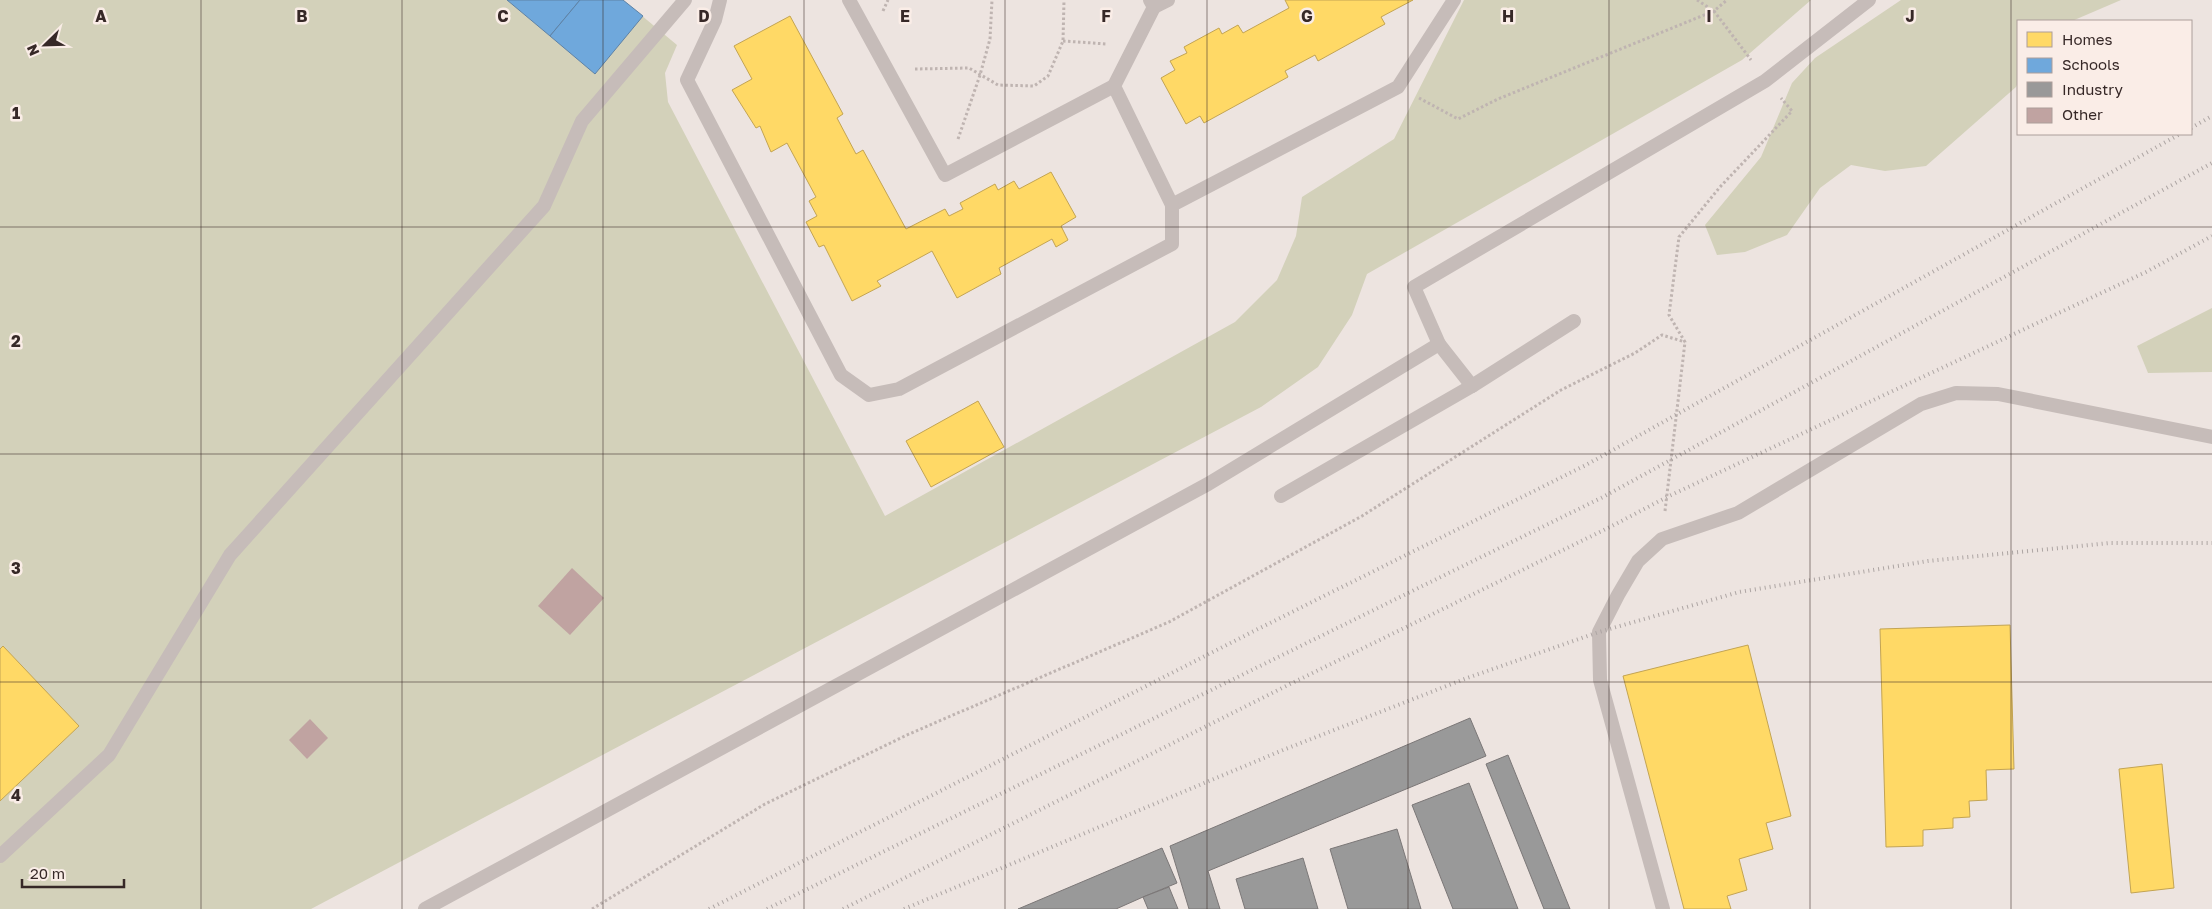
<svg xmlns="http://www.w3.org/2000/svg" width="2212" height="909" font-family="'Golos Text',sans-serif">
<style>
.green{fill:#d3d1ba}
.homes{fill:#ffd966;stroke:#c3a453}
.schools{fill:#6fa8dc;stroke:#5e82a6}
.industry{fill:#999;stroke:#7b7777}
.building{fill:#c0a3a1}
.lines{fill:none;stroke-linecap:round;stroke-linejoin:round}
.path{stroke:#bfb4b1;stroke-width:3;stroke-dasharray:2.5 2.5;stroke-linecap:butt}
.lane{stroke:#c6bcb9;stroke-width:14}
.rail{stroke:#ada5a3;stroke-width:4;stroke-dasharray:1 4;stroke-linecap:butt}
.grid{fill:none;stroke:#362827;stroke-width:1;stroke-opacity:0.55}
.grid-label{font-size:16px;text-anchor:middle;font-weight:bold;fill:#362827;stroke:#faede7;stroke-width:5;stroke-linejoin:round;paint-order:stroke}
</style>
<rect width="100%" height="100%" fill="#ede4e0"/>
<!-- green -->
<g class="green">
<path d="M 0,0 L 623,0 L 677,45 L 665,73 L 668,102 L 885,516 L 1235,322 L 1277,280 L 1296,236 L 1302,197 L 1394,139 L 1464,0 L 1811,0 L 1742,60 L 1367,274 L 1352,315 L 1318,367 L 1261,407 L 311,909 L 0,909 Z"/>
<path d="M 1901,0 L 2121,0 L 2072,21 L 2018,21 L 2018,83 L 2016,87 L 1926,166 L 1885,171 L 1851,165 L 1820,188 L 1787,235 L 1745,252 L 1717,255 L 1705,225 L 1761,157 L 1792,83 L 1815,58 Z"/>
<path d="M 2212,308 L 2212,372 L 2148,373 L 2137,346 Z"/>
</g>
<!-- homes -->
<g class="homes">
<path d="M 1285,0 L 1413,0 L 1381,17 L 1385,24 L 1318,61 L 1315,55 L 1285,71 L 1288,77 L 1204,123 L 1200,116 L 1186,124 L 1161,78 L 1175,70 L 1170,61 L 1187,53 L 1184,47 L 1219,28 L 1222,34 L 1238,25 L 1243,33 L 1289,8 Z"/>
<path d="M 790,16 L 843,114 L 837,118 L 856,154 L 863,150 L 906,229 L 945,209 L 949,216 L 963,209 L 960,203 L 995,184 L 998,190 L 1014,181 L 1019,189 L 1051,172 L 1076,217 L 1061,226 L 1068,240 L 1056,247 L 1052,239 L 999,268 L 1001,274 L 957,298 L 932,251 L 877,281 L 881,286 L 852,301 L 824,245 L 819,247 L 806,222 L 817,216 L 809,201 L 816,197 L 787,143 L 771,152 L 760,126 L 756,128 L 732,90 L 752,79 L 734,46 Z"/>
<path d="M 978,401 L 1004,447 L 931,487 L 906,441 Z"/>
<path d="M 2010,625 L 2014,769 L 1986,770 L 1987,800 L 1969,801 L 1970,817 L 1953,818 L 1953,828 L 1923,830 L 1923,846 L 1886,847 L 1880,629 Z"/>
<path d="M 1748,645 L 1791,816 L 1766,823 L 1773,849 L 1739,859 L 1747,890 L 1727,896 L 1731,909 L 1684,909 L 1623,676 Z"/>
<path d="M 3,646 L 79,726 L 0,801 L 0,649 Z"/>
<path d="M 2162,764 L 2174,888 L 2131,893 L 2119,769 Z"/>
</g>
<!-- schools -->
<g class="schools">
<path d="M 507,0 L 580,0 L 550,36 Z"/>
<path d="M 580,0 L 623,0 L 643,16 L 595,74 L 550,36 Z"/>
</g>
<!-- industry -->
<g class="industry">
<path d="M 1470,718 L 1486,756 L 1208,871 L 1220,909 L 1189,909 L 1170,846 Z"/>
<path d="M 1508,755 L 1570,909 L 1544,909 L 1486,764 Z"/>
<path d="M 1469,783 L 1518,909 L 1453,909 L 1412,805 Z"/>
<path d="M 1397,829 L 1421,909 L 1348,909 L 1330,849 Z"/>
<path d="M 1162,848 L 1177,883 L 1143,897 L 1116,909 L 1018,909 Z"/>
<path d="M 1303,858 L 1318,909 L 1245,909 L 1236,879 Z"/>
<path d="M 1169,887 L 1178,909 L 1148,909 L 1143,897 Z"/>
</g>
<!-- building -->
<g class="building">
<path d="M 572,568 L 604,598 L 570,635 L 538,606 Z"/>
<path d="M 310,719 L 328,738 L 307,759 L 289,740 Z"/>
</g>
<g class="lines">
<!-- path -->
<g class="path">
<path d="M 1697,0 L 1714,11 L 1751,60"/>
<path d="M 883,11 L 888,0"/>
<path d="M 1063,41 L 1107,44"/>
<path d="M 915,69 L 969,68 L 998,85 L 1034,86 L 1048,76 L 1063,41 L 1064,0"/>
<path d="M 1419,98 L 1458,119 L 1498,99 L 1714,11 L 1727,0"/>
<path d="M 958,139 L 980,75 L 990,39 L 992,0"/>
<path d="M 1665,511 L 1685,342 L 1669,315 L 1679,237 L 1720,187 L 1792,111 L 1781,98"/>
<path d="M 592,909 L 765,804 L 909,734 L 1169,622 L 1362,516 L 1561,390 L 1635,353 L 1662,335 L 1685,342"/>
</g>
<!-- lane -->
<g class="lane">
<path d="M 720,0 L 715,20 L 687,80 L 841,375 L 869,395 L 899,389 L 1172,244 L 1172,205 L 1398,87 L 1454,0"/>
<path d="M 849,0 L 945,175 L 1114,86"/>
<path d="M 1150,0 L 1154,7 L 1114,86 L 1172,205"/>
<path d="M 1154,7 L 1168,0"/>
<path d="M 1472,386 L 1439,344 L 1414,287 L 1765,81 L 1869,0"/>
<path d="M 1281,496 L 1472,386 L 1574,321"/>
<path d="M 0,856 L 109,755 L 230,555 L 544,206 L 582,121 L 685,0"/>
<path d="M 425,909 L 1208,484 L 1439,344"/>
<path d="M 1663,909 L 1600,680 L 1599,632 L 1618,595 L 1638,561 L 1662,539 L 1738,513 L 1921,404 L 1956,393 L 1998,394 L 2212,437"/>
</g>
<!-- rail -->
<g class="rail">
<path d="M 2191,128 L 2212,116"/>
<path d="M 709,909 L 1254,631 L 1586,465 L 2180,134"/>
<path d="M 767,909 L 1603,497 L 2212,163"/>
<path d="M 843,909 L 1284,687 L 1612,526 L 1667,497 L 2146,272 L 2212,236"/>
<path d="M 904,909 L 1283,750 L 1467,678 L 1599,632 L 1739,592 L 1928,561 L 2110,543 L 2212,543"/>
</g>
</g>
<!-- grid -->
<path class="grid" d="M 201,0 L 201,909M 402,0 L 402,909M 603,0 L 603,909M 804,0 L 804,909M 1005,0 L 1005,909M 1207,0 L 1207,909M 1408,0 L 1408,909M 1609,0 L 1609,909M 1810,0 L 1810,909M 2011,0 L 2011,909M 0,227 L 2212,227M 0,454 L 2212,454M 0,682 L 2212,682"/>
<g class="grid-label">
<text x="101" y="22">A</text>
<text x="302" y="22">B</text>
<text x="503" y="22">C</text>
<text x="704" y="22">D</text>
<text x="905" y="22">E</text>
<text x="1106" y="22">F</text>
<text x="1307" y="22">G</text>
<text x="1508" y="22">H</text>
<text x="1709" y="22">I</text>
<text x="1910" y="22">J</text>
<text x="16" y="119">1</text>
<text x="16" y="347">2</text>
<text x="16" y="574">3</text>
<text x="16" y="801">4</text>
</g>
<!-- legend -->
<rect x="2017" y="20" width="175" height="115" fill="#faede7" stroke="#ac9e9a"/>
<rect x="2027" y="32" width="25" height="15" fill="#ffd966" stroke="#ac9e9a"/>
<text x="2062" y="45" font-size="15" fill="#362827">Homes</text>
<rect x="2027" y="58" width="25" height="15" fill="#6fa8dc" stroke="#ac9e9a"/>
<text x="2062" y="70" font-size="15" fill="#362827">Schools</text>
<rect x="2027" y="82" width="25" height="15" fill="#999999" stroke="#ac9e9a"/>
<text x="2062" y="95" font-size="15" fill="#362827">Industry</text>
<rect x="2027" y="108" width="25" height="15" fill="#c0a3a1" stroke="#ac9e9a"/>
<text x="2062" y="120" font-size="15" fill="#362827">Other</text>
<!-- north arrow -->
<g transform="translate(45 45) rotate(247)" stroke="#faede7" stroke-width="4" paint-order="stroke">
<path d="M0-4L9 19L0 12L-9 19Z" fill="#362827"/>
<text y="-8" font-size="14" font-weight="bold" text-anchor="middle" fill="#362827">N</text>
</g>
<!-- scale -->
<path d="M22 879v8h102v-8" fill="none" stroke="#362827" stroke-width="2.5"/>
<text x="30" y="879" font-size="15" fill="#362827" stroke="#faede7" stroke-width="4" paint-order="stroke">20 m</text>
</svg>
